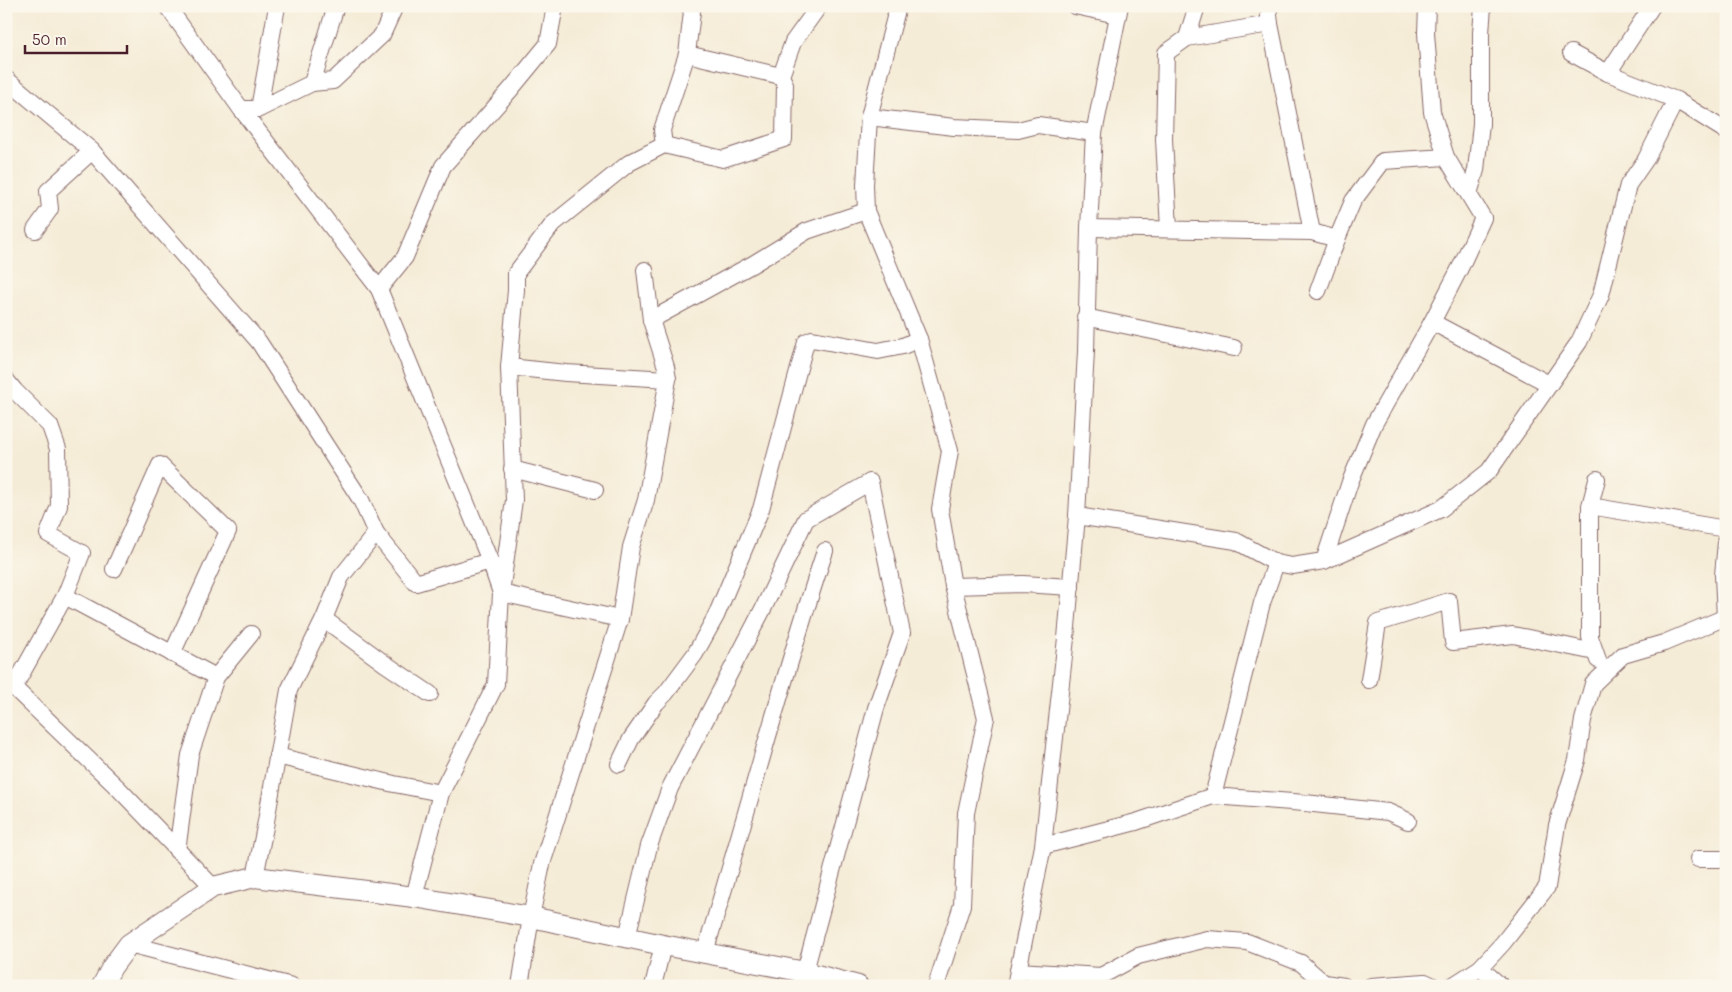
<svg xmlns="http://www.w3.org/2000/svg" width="1732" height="992" font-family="Mali,sans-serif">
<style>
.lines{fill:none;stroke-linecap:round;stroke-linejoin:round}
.minor-casing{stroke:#866767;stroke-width:18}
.tertiary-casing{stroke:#866767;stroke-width:22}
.minor{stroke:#fff;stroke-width:16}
.tertiary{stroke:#fff;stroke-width:20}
</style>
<rect width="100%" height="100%" fill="#fbf7ec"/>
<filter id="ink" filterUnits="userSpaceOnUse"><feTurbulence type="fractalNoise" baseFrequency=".02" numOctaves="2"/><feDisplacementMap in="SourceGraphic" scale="10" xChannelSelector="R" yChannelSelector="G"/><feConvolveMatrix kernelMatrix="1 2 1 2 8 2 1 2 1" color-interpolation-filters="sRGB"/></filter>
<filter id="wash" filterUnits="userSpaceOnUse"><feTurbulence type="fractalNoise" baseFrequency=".0096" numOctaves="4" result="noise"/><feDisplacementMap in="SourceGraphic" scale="20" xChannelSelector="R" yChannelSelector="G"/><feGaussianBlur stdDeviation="1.12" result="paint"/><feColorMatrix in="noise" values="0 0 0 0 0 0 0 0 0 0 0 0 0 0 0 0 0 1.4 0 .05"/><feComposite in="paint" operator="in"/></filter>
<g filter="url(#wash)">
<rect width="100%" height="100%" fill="#f5ecd7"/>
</g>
<g filter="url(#ink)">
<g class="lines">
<defs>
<g id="minor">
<path d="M 167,6 L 241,109 L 379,289 L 490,561 L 501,593 L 496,684 L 441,793 L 414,897"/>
<path d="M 898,6 L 869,117 L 865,185 L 866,211 L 919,339 L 950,451 L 940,509 L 953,586 L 986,718 L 966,813 L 962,905 L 936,986"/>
<path d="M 1075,6 L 1117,15"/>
<path d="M 1268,6 L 1270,24 L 1312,232"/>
<path d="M 1187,38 L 1197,6"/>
<path d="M 1571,53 L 1608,73 L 1676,100 L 1726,131"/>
<path d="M 687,54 L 781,76"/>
<path d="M 1608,73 L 1652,6"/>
<path d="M 6,79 L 92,151 L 259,342 L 361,500 L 376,533 L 416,583 L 490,561"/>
<path d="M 312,83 L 333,81 L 382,35 L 395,6"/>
<path d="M 241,109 L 259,109 L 312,83 L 336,6"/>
<path d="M 259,109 L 277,6"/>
<path d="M 869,117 L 954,127 L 1018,130 L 1038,125 L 1094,133"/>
<path d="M 664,145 L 662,130 L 687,54 L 692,12 L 689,6"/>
<path d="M 1469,194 L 1476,170 L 1481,124 L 1481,33 L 1483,6"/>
<path d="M 1089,228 L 1312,232 L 1337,239"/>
<path d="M 1169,229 L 1164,139 L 1166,53 L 1187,38 L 1270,24"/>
<path d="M 35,230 L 50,209 L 48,191 L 92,151"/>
<path d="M 379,289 L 405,257 L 443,166 L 511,89 L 548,44 L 555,6"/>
<path d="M 1318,291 L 1337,239 L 1353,201 L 1383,161 L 1446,157"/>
<path d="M 1085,317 L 1234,348"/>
<path d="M 651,320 L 753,264 L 807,231 L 866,211"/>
<path d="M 1432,322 L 1549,384"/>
<path d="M 509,367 L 566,373 L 668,379"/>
<path d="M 6,380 L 15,391 L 50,426 L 58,449 L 59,506 L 48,534 L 82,553 L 65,596 L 14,687"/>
<path d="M 512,469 L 595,490"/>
<path d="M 1597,479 L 1590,506 L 1590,637 L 1598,660"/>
<path d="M 1590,506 L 1726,529"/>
<path d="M 1077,516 L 1236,541 L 1276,563 L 1292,566 L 1324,561 L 1441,509 L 1489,471 L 1579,342 L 1601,295 L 1628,185 L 1646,159 L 1676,100"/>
<path d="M 1324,561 L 1350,482 L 1374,424 L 1432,322 L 1461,266 L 1483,218 L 1446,157 L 1432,112 L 1426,33 L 1427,6"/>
<path d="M 114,569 L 160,465 L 228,531 L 172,654"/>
<path d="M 953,586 L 1023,584 L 1071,587"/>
<path d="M 65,596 L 216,677"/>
<path d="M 1725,618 L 1723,575 L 1726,542"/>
<path d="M 324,619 L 384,663 L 430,694"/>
<path d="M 620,619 L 501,593 L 514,500 L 509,367 L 516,290 L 516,273 L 553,224 L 629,163 L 664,145 L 723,159 L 784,139 L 785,84 L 781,76 L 793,42 L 819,6"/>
<path d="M 6,680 L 119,789 L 213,887"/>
<path d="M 1369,680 L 1378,623 L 1449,601 L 1453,642 L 1513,635 L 1595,652"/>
<path d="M 277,756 L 394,784 L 441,793"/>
<path d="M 619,764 L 631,739 L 656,703 L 666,693 L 695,654 L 716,616 L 761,509 L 806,342 L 812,339 L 878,351 L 903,346 L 919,339"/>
<path d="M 1213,796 L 1262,603 L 1276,563"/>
<path d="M 1043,846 L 1136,822 L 1213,796 L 1305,803 L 1388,812 L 1408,821"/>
<path d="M 177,851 L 190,755 L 216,677 L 251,634"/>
<path d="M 1698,859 L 1726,859"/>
<path d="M 255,877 L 265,827 L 289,690 L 324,619 L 341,577 L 376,533"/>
<path d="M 627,937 L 649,846 L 670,788 L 764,607 L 806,519 L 870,482 L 902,633 L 876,708 L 801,986"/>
<path d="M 129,944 L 292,986"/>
<path d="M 705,952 C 746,819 780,684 825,551"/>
<path d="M 1480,968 L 1501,986"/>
<path d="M 1018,971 L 1101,976 L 1138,956 L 1207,939 L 1247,942 L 1301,963 L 1324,983 L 1344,986"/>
<path d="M 520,986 L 531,917 L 542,864 L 620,619 L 631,547 L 646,500 L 668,379 L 666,367 L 651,320 L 645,270"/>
<path d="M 653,986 L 663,945"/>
<path d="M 1015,986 L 1043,846 L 1066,638 L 1077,516 L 1086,351 L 1089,228 L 1094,133 L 1120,6"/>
<path d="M 1371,986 L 1425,982 L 1433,986"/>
<path d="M 1452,986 L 1480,968 L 1503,943 L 1547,887 L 1557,825 L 1577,760 L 1583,720 L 1593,684 L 1623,655 L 1664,643 L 1726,617"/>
</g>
<path id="tertiary" d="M 102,986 L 112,967 L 129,944 L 213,887 L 255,877 L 414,897 L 531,917 L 663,945 L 805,972 L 858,986"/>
</defs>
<!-- minor casing -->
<use href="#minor" class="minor-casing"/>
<!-- tertiary casing -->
<use href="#tertiary" class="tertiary-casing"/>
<!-- minor -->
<use href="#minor" class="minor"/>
<!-- tertiary -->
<use href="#tertiary" class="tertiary"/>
</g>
</g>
<!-- margin -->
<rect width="1732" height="992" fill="none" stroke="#fbf7ec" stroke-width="25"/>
<!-- scale -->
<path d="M25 45v8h102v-8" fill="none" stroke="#4a1f2b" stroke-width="2.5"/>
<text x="32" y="45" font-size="15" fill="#4a1f2b" stroke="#fbf7ec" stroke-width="4" paint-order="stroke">50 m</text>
</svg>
